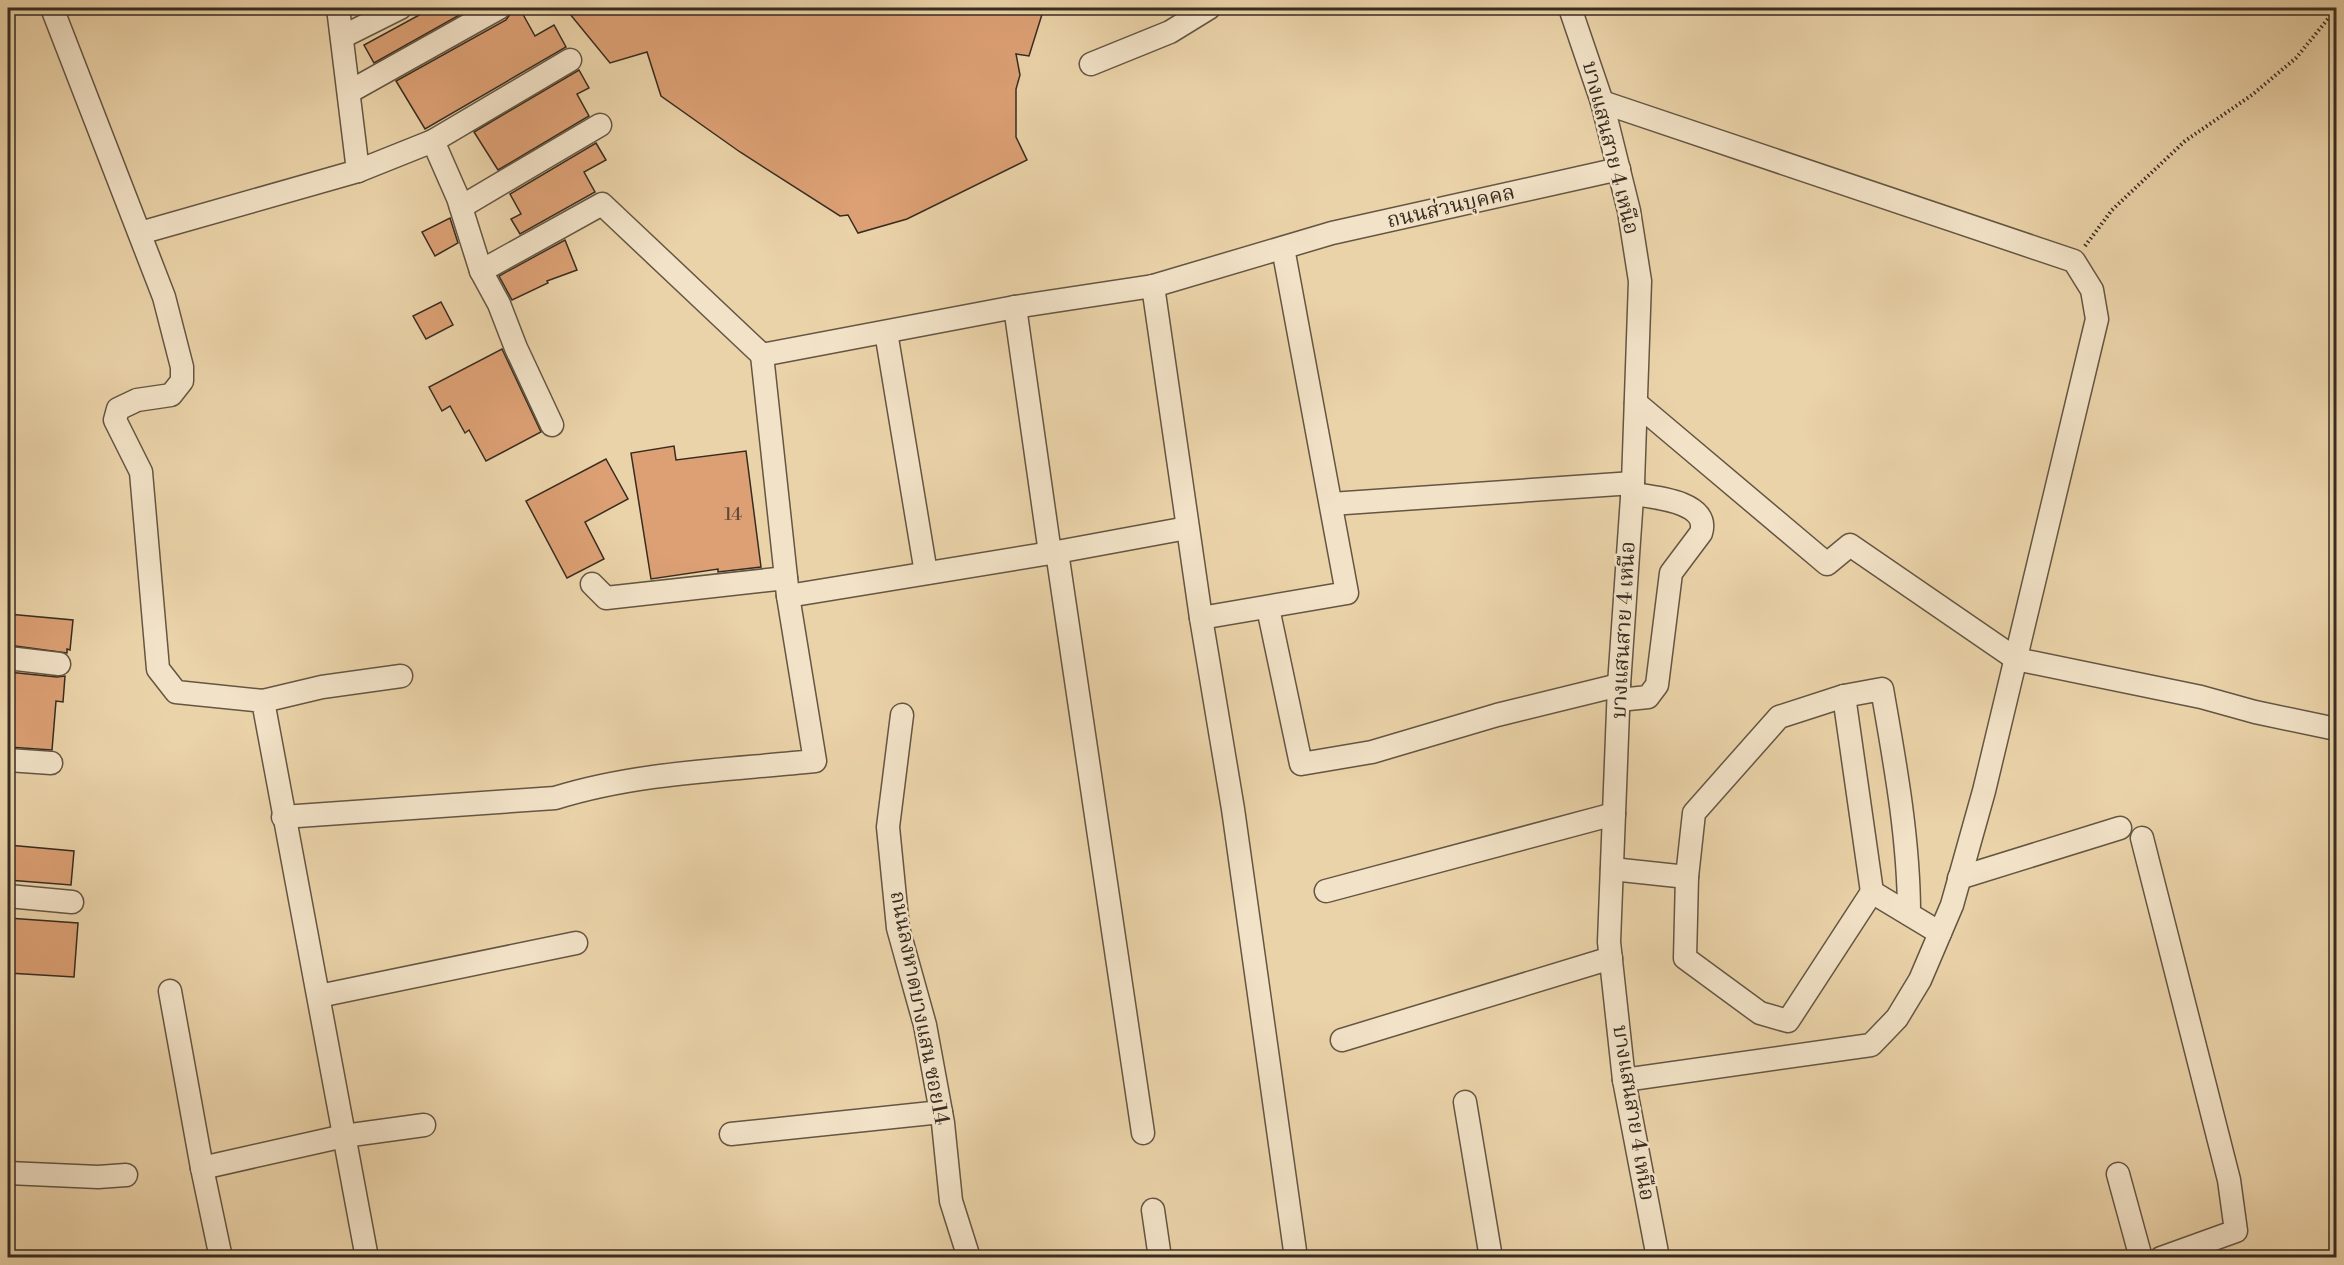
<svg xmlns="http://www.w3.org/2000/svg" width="2344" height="1265" font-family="'Libre Bodoni','Noto Serif Thai',serif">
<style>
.building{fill:#dca074;stroke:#372c21;stroke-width:1.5}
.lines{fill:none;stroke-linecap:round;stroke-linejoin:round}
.minor-casing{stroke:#645643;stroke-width:25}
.path{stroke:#372c21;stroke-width:4;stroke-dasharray:1.5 3;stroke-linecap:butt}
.minor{stroke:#f2e2c7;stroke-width:22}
.labels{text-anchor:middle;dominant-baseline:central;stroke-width:5;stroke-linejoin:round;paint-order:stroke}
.number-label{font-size:18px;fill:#604936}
.street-label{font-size:21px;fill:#372c21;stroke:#f2e2c7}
</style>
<rect width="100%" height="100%" fill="#ebd3a9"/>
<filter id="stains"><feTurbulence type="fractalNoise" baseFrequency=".00333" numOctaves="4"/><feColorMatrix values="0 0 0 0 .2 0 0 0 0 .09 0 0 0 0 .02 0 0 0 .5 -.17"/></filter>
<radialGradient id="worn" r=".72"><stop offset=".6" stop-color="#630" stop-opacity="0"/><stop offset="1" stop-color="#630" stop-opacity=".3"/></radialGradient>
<!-- building -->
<g class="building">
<path d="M 432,8 L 472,8 L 374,63 L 364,45 Z"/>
<path d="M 565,8 L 1044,8 L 1029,56 L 1016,54 L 1020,75 L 1016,89 L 1016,137 L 1027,160 L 907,219 L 858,233 L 848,215 L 840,216 L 740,152 L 661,96 L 647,52 L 610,63 Z"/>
<path d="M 520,9 L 535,36 L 554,25 L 566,47 L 425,129 L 396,81 L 506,20 L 511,13 Z"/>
<path d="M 579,70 L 589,88 L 577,94 L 589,116 L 498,170 L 474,132 Z"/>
<path d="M 596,143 L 606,160 L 584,172 L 595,192 L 520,234 L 511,219 L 521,214 L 510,194 Z"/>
<path d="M 450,218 L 458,243 L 435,256 L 422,232 Z"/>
<path d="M 565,240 L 577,270 L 547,281 L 548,283 L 512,300 L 499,276 Z"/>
<path d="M 441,302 L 453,325 L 426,339 L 413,316 Z"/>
<path d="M 502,349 L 541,432 L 486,461 L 469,430 L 465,433 L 450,406 L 442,411 L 429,387 Z"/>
<path d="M 674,446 L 676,460 L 746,451 L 761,567 L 718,572 L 718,569 L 651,579 L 631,453 Z"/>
<path d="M 606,459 L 628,499 L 585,522 L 604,559 L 567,578 L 526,501 Z"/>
<path d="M 8,614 L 73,620 L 70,650 L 67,649 L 67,653 L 8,645 Z"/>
<path d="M 8,672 L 57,677 L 65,676 L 63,702 L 56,701 L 52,750 L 8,747 Z"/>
<path d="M 8,845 L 74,851 L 71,885 L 8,880 Z"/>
<path d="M 8,918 L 78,923 L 74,977 L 8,973 Z"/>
</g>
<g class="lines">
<defs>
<g id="minor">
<path d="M 52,8 L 164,297 L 182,367 L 182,381 L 171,395 L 137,400 L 118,409 L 115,420 L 141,472 L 158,669 L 176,692 L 263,701 L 367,1258"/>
<path d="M 338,8 L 358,171"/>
<path d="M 1570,8 L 1602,102 L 1629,211 L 1640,281 L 1633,483 L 1619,685 L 1609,942 L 1624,1080 L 1658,1258"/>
<path d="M 342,37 L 400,8"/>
<path d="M 1091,64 L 1170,32 L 1209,8"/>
<path d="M 349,92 L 499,8"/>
<path d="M 1602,102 L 2074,261 L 2092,290 L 2097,319 L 1984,791 L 1952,905 L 1920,980 L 1897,1018 L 1871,1045 L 1624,1080"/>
<path d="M 433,141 L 458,198 L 481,271 L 499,304 L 516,348 L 552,425"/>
<path d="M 461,207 L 600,125"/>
<path d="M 140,233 L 358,171 L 433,141 L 570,60"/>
<path d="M 481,271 L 602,204 L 762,355 L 1015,307 L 1153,286 L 1332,233 L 1619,169"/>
<path d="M 1153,286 L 1201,618 L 1233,809 L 1296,1258"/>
<path d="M 1015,307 L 1050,553"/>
<path d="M 886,332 L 926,573"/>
<path d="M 1636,403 L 1827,564 L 1850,545 L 2016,659 L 2201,697 L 2255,712 L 2336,729"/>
<path d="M 1331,504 L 1633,483"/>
<path d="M 1057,552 L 1143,1133"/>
<path d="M 592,584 L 606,598 L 786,578"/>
<path d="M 788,596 L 1057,552 L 1187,528"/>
<path d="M 1268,608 L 1301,764 L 1372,752 L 1497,715 L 1619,685"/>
<path d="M 1201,618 L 1347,593 L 1283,248"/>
<path d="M 8,658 L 59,664"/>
<path d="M 1844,696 L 1872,892 L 1940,933"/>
<path d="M 1619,700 L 1648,697 L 1657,685 L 1671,573 L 1701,533 C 1711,501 1652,497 1632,494"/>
<path d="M 263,701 L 322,687 L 401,676"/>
<path d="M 902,715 L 888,827 L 898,928 L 925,1025 L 943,1123 L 951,1201 L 969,1258"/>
<path d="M 8,760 L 51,763"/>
<path d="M 283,817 L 555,798 C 638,772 728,770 815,761 L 788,596 L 762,355"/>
<path d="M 2142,838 L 2229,1180 L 2236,1231 L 2161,1258"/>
<path d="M 1612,869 L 1687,877"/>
<path d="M 1959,878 L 2120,828"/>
<path d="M 1326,891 L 1614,814"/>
<path d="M 1872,892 L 1788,1021 L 1760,1013 L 1685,958 L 1687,877 L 1694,813 L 1779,717 L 1844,696 L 1882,689 C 1895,763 1909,839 1909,914"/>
<path d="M 8,896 L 72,902"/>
<path d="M 170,991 L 202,1168 L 221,1258"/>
<path d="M 319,996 L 576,943"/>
<path d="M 1342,1040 L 1611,958"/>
<path d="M 1465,1102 L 1491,1258"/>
<path d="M 731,1134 L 941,1112"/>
<path d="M 202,1168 L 344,1136 L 424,1125"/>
<path d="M 8,1173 L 98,1177 L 126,1175"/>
<path d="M 2118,1174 L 2141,1258"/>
<path d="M 1153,1210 L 1160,1258"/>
</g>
</defs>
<!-- minor casing -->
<use href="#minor" class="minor-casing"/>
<!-- path -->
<path class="path" d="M 2085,246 L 2112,210 L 2185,141 L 2252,95 L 2296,58 L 2336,9"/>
<!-- minor -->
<use href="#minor" class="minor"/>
</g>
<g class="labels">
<!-- number labels -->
<g class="number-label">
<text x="733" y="514">14</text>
</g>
<!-- street labels -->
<g class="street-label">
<text transform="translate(1610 148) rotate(76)">บางแสนสาย 4 เหนือ</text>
<text transform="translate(1451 207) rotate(-13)">ถนนส่วนบุคคล</text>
<text transform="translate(1624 630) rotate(-87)">บางแสนสาย 4 เหนือ</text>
<text transform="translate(919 1008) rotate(79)">ถนนลงหาดบางแสน ซอย14</text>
<text transform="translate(1633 1113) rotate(81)">บางแสนสาย 4 เหนือ</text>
</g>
</g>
<!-- margin -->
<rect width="2344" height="1265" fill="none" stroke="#ebd3a9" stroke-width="30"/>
<rect x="9" y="9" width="2326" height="1247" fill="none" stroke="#372c21" stroke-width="3"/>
<rect x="15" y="15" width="2314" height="1235" fill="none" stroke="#372c21" stroke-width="1.5"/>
<rect width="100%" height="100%" filter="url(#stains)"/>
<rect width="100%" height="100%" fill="url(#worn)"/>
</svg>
